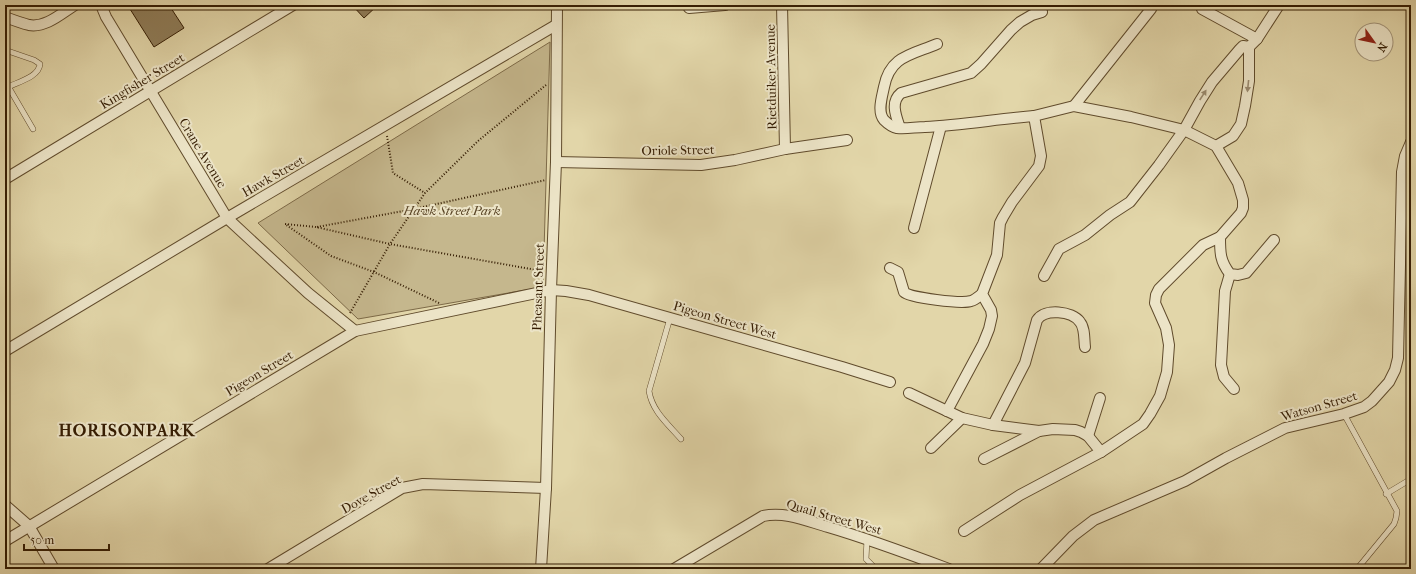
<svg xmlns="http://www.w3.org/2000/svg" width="1416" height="574" font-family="'IM FELL French Canon',serif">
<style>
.green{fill:#c5b78d;stroke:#7d6a48}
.building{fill:#8f7d59;stroke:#351d03}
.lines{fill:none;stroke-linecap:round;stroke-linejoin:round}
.service-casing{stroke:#604b2c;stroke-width:6}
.minor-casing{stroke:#604b2c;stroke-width:12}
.path{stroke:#351d03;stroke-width:2;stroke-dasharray:1 2;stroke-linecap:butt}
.service{stroke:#ece4c7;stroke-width:5}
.minor{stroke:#ece4c7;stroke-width:10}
.oneway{fill:#9a8a6f}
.labels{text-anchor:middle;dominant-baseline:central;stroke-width:4;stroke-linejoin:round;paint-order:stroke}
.street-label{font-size:13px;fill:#351d03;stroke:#ece4c7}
.park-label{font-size:13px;font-style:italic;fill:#594426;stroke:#ece4c7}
.district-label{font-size:17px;font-weight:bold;letter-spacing:1px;fill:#351d03;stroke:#ece4c7}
</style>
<rect width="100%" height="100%" fill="#e2d6a9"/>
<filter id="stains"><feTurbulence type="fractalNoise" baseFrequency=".005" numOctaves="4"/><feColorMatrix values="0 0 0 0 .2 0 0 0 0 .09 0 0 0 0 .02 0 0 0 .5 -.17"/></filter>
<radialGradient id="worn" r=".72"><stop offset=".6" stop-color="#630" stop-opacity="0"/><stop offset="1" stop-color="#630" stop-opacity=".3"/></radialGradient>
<!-- green -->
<path class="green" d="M 550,42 L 543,287 L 358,319 L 258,223 Z"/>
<!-- building -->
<g class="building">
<path d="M 136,5 L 169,5 L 184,28 L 154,47 L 130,9 Z"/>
<path d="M 352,5 L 378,5 L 364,18 Z"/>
</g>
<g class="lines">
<defs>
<g id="service">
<path d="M 5,50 L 34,60 L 40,64 C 39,77 18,82 8,87"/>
<path d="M 5,81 L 33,129"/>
<path d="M 670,318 L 649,391 C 652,411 668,424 681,439"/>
<path d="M 1344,414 L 1397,511 L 1396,518 L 1394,524 L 1357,569"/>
<path d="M 1386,494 L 1411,479"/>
<path d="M 867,539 L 866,559 L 876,569"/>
</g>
<g id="minor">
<path d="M 101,5 L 106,17 L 227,218 L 308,293 L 355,331"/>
<path d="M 782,5 L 785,149"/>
<path d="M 689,8 L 725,5"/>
<path d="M 1202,9 L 1257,39"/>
<path d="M 5,17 C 13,20 21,23 29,25 C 46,28 62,13 75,5"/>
<path d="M 937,44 C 911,55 890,56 884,87 C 882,97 877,112 884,120 C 887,123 892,127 897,128 C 906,129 916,127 925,127 C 961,125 998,119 1034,116 L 1041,156 L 1039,166 L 1012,202 L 1003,217 L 1000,223 L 997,255 L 982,294 L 991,310 L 992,316 L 989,329 L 983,344 L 947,411"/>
<path d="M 1074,106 L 1151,9"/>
<path d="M 900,128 C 896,116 890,102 901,93 L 971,73 L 981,64 L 1011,30 L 1020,22 L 1032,15 L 1042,12"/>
<path d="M 1216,146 L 1233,136 L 1241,124 L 1245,106 L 1249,81 L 1249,47 L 1257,39 L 1279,5"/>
<path d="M 556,162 L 701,165 L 735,160 L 785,149 L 847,140"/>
<path d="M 5,179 L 293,5"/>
<path d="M 914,228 L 941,126"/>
<path d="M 1220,237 C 1220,253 1220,261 1230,274 L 1238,275 L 1246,273 L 1274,240"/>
<path d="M 890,268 L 898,272 L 904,292 C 910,298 962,304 971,301 C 975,300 978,297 982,294"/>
<path d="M 1230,274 L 1225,291 L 1221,365 L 1224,377 L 1234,389"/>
<path d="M 1044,276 L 1059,249 L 1085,235 L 1110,215 L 1130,202 L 1159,165 L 1184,130 L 1200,101 L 1212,82 L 1240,49 L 1243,46 L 1249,47"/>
<path d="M 5,351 L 227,218 L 556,25"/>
<path d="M 909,393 L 962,418 L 993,425 L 1039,431"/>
<path d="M 993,425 L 1025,363 L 1037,320 C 1045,308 1072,311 1080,322 C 1085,328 1084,339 1085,347"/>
<path d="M 1088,436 L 1100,398"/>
<path d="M 931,448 L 962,418"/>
<path d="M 984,459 L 1039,431 L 1053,429 L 1075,430 L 1081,432 L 1088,436 L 1101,452"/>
<path d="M 5,505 L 29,526 L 54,569"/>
<path d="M 964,531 L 1020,495 L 1101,452 L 1143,424 L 1150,414 L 1160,396 L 1167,372 L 1169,345 L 1166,328 L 1155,303 L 1156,295 L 1159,289 L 1203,245 L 1220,237 L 1241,213 L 1243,208 L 1243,200 L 1238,183 L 1216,146 L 1184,130 L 1131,117 L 1074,106 L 1034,116"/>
<path d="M 5,541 L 355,331 L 551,290 L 566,291 L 589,295 L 842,367 L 890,382"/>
<path d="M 268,569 L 402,488 L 423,484 L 546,488"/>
<path d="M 541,569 L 546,488 L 551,290 L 556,162 L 557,5"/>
<path d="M 674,569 L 763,516 C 785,511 807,521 828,527 C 869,539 909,554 949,569"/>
<path d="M 1041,569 L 1073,536 L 1094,520 L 1185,481 L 1226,458 L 1285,428 L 1344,414 L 1364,407 L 1372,401 L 1389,382 L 1395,370 L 1398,358 L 1402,172 L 1405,156 L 1411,142"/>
</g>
</defs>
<!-- service casing -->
<use href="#service" class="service-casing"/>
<!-- minor casing -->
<use href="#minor" class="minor-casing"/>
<!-- path -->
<g class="path">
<path d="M 387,136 L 393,173 L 425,193"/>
<path d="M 317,227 L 414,209 L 546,180"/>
<path d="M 439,303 L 374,272 L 331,256 L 285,224 L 316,227 L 390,244 L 542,271"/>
<path d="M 350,313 L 390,244 L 425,193 L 478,141 L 546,85"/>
</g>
<!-- service -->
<use href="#service" class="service"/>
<!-- minor -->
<use href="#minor" class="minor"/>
</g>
<!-- one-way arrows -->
<defs><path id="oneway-solid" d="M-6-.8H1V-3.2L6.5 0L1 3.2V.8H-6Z"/></defs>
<g class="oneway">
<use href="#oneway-solid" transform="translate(1248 86) rotate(96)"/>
<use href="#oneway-solid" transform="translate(1203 95) rotate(-57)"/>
</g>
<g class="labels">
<!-- street labels -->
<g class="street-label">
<text transform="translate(771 77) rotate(-91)">Rietduiker Avenue</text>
<text transform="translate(142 81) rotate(-31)">Kingfisher Street</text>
<text transform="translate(678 150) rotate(-1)">Oriole Street</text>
<text transform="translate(203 153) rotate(59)">Crane Avenue</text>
<text transform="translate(273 176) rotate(-30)">Hawk Street</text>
<text transform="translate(538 287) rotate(-88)">Pheasant Street</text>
<text transform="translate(725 320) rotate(16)">Pigeon Street West</text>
<text transform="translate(259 373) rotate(-31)">Pigeon Street</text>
<text transform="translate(1319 406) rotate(-16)">Watson Street</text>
<text transform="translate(371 494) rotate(-29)">Dove Street</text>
<text transform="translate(834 517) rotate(16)">Quail Street West</text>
</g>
<!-- park labels -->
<g class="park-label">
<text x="452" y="210">Hawk Street Park</text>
</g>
<!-- district labels -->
<g class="district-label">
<text x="127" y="430">HORISONPARK</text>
</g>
</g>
<!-- margin -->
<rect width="1416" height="574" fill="none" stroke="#e2d6a9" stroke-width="20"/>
<rect x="6" y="6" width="1404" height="562" fill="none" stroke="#351d03" stroke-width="2"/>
<rect x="10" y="10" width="1396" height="554" fill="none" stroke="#351d03"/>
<!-- north arrow -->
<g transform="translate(1374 42) rotate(123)"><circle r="19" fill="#ece4c7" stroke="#a39479"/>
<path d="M0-3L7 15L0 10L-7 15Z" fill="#8f2418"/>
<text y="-6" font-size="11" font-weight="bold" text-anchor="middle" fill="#351d03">N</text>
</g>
<!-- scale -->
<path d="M24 544v6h85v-6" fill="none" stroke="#351d03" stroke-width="2"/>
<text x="30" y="544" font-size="12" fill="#351d03" stroke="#ece4c7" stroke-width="3" paint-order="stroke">50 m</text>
<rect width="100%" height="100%" filter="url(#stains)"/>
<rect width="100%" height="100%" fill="url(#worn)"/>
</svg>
